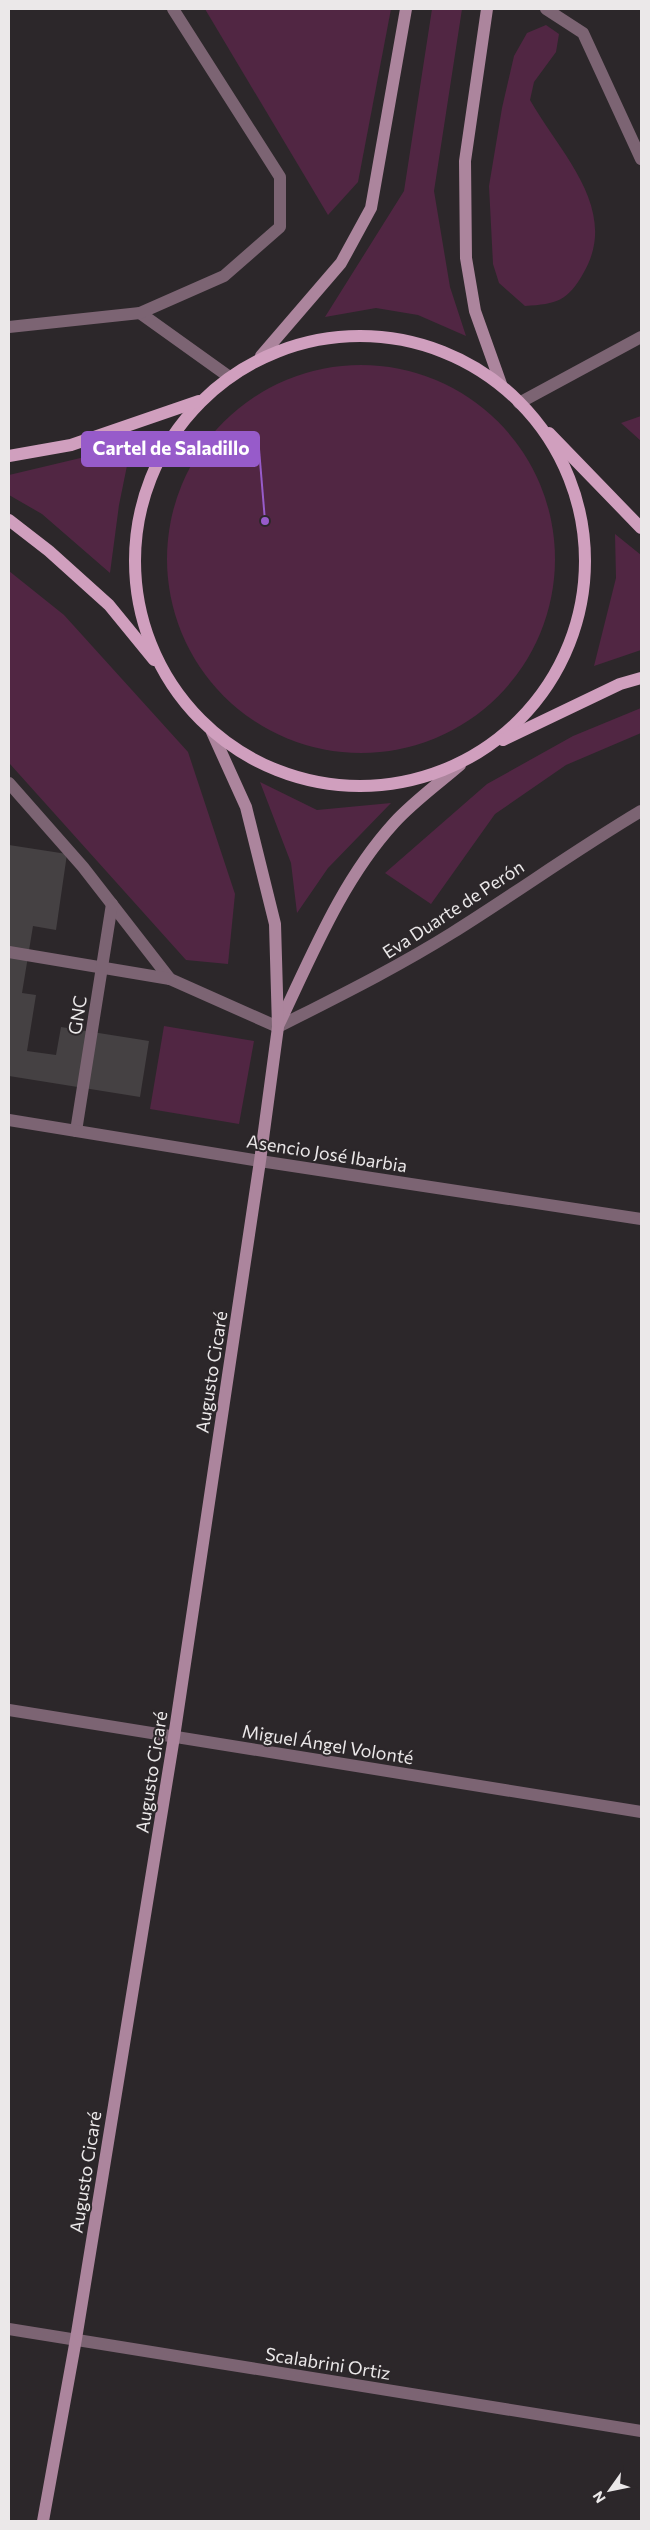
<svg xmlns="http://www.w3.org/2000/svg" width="650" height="2530" font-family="Commissioner,sans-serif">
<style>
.green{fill:#512643}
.building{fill:#454143}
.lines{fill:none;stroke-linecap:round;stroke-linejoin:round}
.lane{stroke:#7c6473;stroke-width:12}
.street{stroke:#7c6473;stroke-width:12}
.secondary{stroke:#ac859d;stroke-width:12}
.primary{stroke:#d09fbe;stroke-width:12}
.labels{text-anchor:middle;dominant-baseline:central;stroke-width:4;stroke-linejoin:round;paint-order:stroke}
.street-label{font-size:18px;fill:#ebe8e9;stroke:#2c272a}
.leader{fill:none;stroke:#975bca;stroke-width:2}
.callout-dot{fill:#975bca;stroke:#2c272a;stroke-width:2}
.callout{fill:#975bca;stroke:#975bca;stroke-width:2}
.callout-label{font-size:19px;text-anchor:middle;font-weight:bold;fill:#fff}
</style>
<rect width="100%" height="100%" fill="#2c272a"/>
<!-- green -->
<g class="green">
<path d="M 205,9 L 391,9 L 358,182 L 328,215 Z"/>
<path d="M 432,9 L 462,9 L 434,191 L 450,287 L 466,336 L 418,315 L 376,308 L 325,317 L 404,191 Z"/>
<path d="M 546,25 L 559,34 L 556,52 L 534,82 L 530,100 C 560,153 620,209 584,272 C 568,301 557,304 525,306 L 499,283 L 493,264 L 489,186 L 502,108 L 514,56 L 527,33 Z"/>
<circle cx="361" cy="559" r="194"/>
<path d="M 641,416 L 641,441 L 621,423 Z"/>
<path d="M 131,446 L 119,505 L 110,573 L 42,514 L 9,495 L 9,475 Z"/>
<path d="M 615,534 L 641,555 L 641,650 L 594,666 L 616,578 Z"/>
<path d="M 9,571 L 64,615 L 188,752 L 235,894 L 228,964 L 186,960 L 10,764 Z"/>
<path d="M 641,708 L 641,733 L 566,765 L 495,814 L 431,904 L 385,873 L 487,784 L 573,736 Z"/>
<path d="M 260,782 L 317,810 L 391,803 L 328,868 L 297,913 L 291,863 Z"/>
<path d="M 164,1026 L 254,1041 L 239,1124 L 150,1109 Z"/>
</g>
<!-- building -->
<path class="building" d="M 9,845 L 67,854 L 56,930 L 33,926 L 22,993 L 36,995 L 27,1051 L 56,1055 L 61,1027 L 149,1041 L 140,1097 L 9,1076 Z"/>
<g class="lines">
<!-- lane -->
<g class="lane">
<path d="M 546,9 L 583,33 L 641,159"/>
<path d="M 140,313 L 228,376"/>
<path d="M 519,403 L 641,337"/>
<path d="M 9,783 L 83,867 L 170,979 L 278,1027"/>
<path d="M 9,952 L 170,979"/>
<path d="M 76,1131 L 112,904"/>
</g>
<!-- street -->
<g class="street">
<path d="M 9,327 L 140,313 L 224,276 L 280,227 L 280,177 L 173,9"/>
<path d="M 278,1027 C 337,997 396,968 452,933 C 516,893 577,849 641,811"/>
<path d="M 9,1120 L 260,1161 L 641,1219"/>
<path d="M 9,1710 L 641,1812"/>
<path d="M 9,2329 L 641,2431"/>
</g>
<!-- secondary -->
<g class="secondary">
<path d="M 487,9 L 465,161 L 466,258 L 475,311 L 501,384"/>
<path d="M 261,356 L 341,263 L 371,208 L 406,9"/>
<path d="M 279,1024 C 312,955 342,880 394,823 C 413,802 438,784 460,765"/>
<path d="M 43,2521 L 76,2339 L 174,1737 L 260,1161 L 278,1027 L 275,924 L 246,807 L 212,732"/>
</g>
<!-- primary -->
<g class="primary">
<circle cx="360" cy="561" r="225"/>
<path d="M 549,433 L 641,528"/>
<path d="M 9,456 L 71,445 L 199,401"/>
<path d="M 9,520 L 49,551 L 109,605 L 154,660"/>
<path d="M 503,740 L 620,684 L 641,678"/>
</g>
</g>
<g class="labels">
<!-- street labels -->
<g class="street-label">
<text transform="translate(453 909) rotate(-33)">Eva Duarte de Perón</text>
<text transform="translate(77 1015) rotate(-81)">GNC</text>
<text transform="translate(327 1153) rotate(9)">Asencio José Ibarbia</text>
<text transform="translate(211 1372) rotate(-81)">Augusto Cicaré</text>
<text transform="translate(328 1744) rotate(9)">Miguel Ángel Volonté</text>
<text transform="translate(151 1772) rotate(-81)">Augusto Cicaré</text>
<text transform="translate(85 2172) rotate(-81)">Augusto Cicaré</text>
<text transform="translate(328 2363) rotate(9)">Scalabrini Ortiz</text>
</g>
</g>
<!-- callouts -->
<path class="leader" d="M265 521L259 449"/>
<circle class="callout-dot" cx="265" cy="521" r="5"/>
<rect class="callout" x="82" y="432" width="177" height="34" rx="5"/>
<g class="callout-label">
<text x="171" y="455">Cartel de Saladillo</text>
</g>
<!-- border -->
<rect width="650" height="2530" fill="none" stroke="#ebe8e9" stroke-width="20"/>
<!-- north arrow -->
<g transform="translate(610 2490) rotate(237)" stroke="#2c272a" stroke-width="4" paint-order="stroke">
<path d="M0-4L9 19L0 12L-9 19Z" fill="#ebe8e9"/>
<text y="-8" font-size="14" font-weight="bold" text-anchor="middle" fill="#ebe8e9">N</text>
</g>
</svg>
